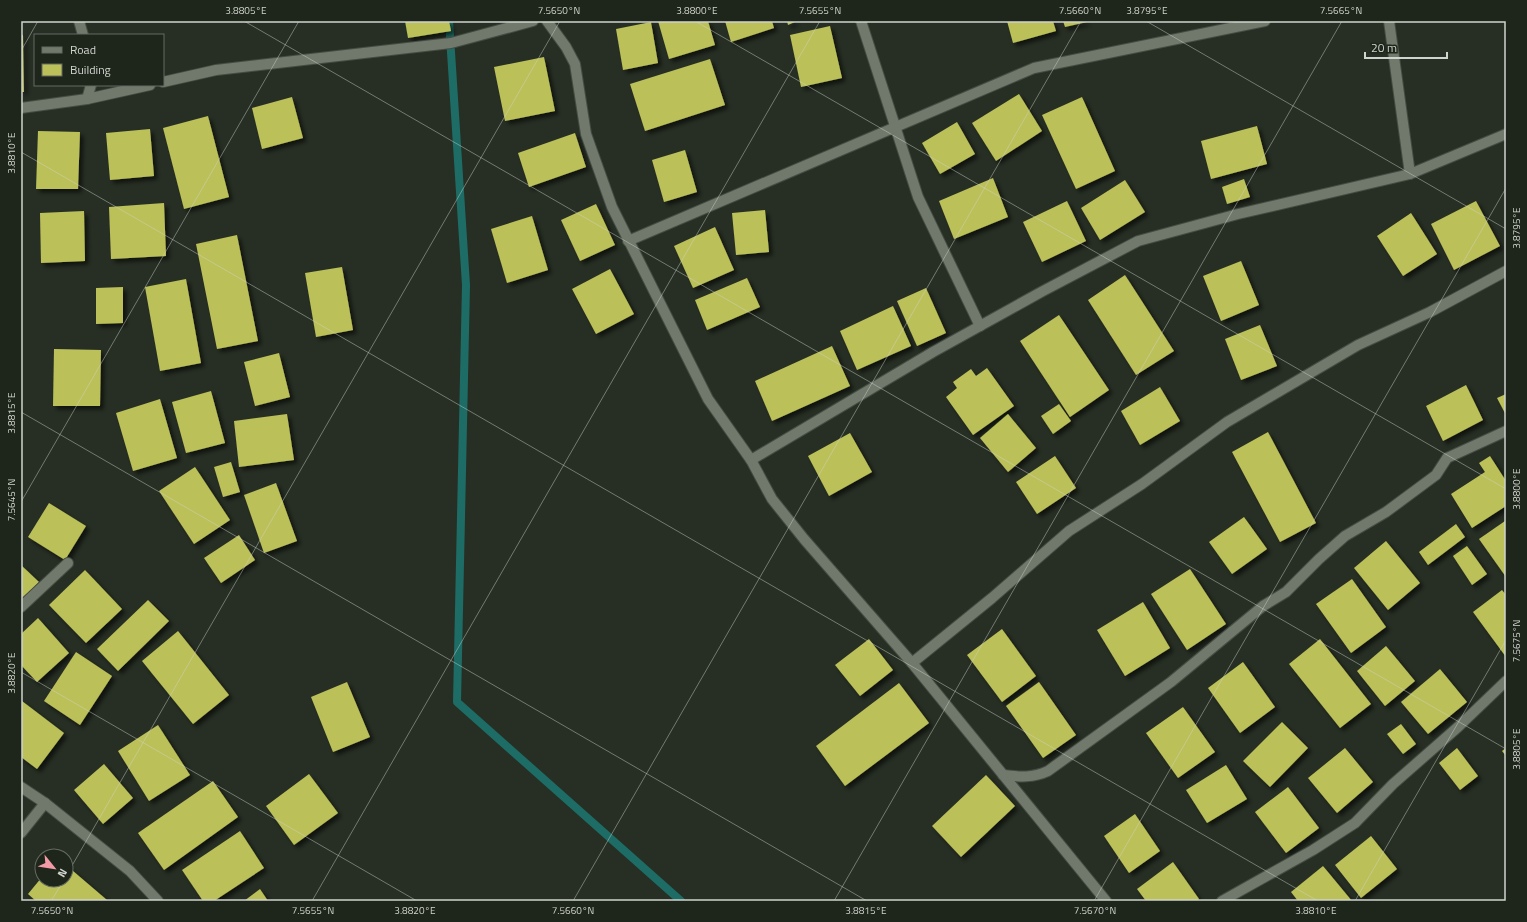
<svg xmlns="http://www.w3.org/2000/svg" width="1527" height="922" font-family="'Titillium Web',sans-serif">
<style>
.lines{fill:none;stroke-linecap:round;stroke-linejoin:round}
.stream{stroke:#1d6d66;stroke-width:8}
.building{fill:#bcc059;filter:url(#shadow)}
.street-casing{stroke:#464c43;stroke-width:12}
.street{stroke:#70796c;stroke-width:10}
.ticks{fill:none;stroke:#d0d4ce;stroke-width:1;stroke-opacity:0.45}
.neatline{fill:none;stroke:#d0d4ce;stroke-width:1.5}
.ticks-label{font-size:10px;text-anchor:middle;fill:#d0d4ce}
</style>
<defs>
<filter id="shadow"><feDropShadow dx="3.5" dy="3.5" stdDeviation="2" flood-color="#0009"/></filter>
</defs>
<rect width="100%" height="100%" fill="#272f24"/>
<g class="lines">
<!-- stream -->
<path class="stream" d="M 449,21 L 466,285 L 457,702 L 681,901"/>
</g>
<!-- building -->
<g class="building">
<path d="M 405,21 L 449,21 L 451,31 L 408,38 Z"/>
<path d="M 658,21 L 708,21 L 715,45 L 669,59 Z"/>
<path d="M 725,21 L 772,21 L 774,28 L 731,42 Z"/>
<path d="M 787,21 L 797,21 L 788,25 Z"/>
<path d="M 1007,21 L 1053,21 L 1056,31 L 1013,43 Z"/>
<path d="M 1063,21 L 1087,21 L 1087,22 L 1065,27 Z"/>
<path d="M 651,22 L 658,63 L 623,70 L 616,29 Z"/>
<path d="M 830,26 L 842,78 L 801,87 L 790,35 Z"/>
<path d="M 21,35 L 23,35 L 24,92 L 21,92 Z"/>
<path d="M 544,57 L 555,111 L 505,121 L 494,67 Z"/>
<path d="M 710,59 L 725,105 L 645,131 L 630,84 Z"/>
<path d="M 1019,94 L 1042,131 L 996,161 L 972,123 Z"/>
<path d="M 292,97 L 303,138 L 262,149 L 252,108 Z"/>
<path d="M 1082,97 L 1115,171 L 1076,189 L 1042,115 Z"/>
<path d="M 208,116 L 229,197 L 184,209 L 163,128 Z"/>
<path d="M 957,122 L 975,154 L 940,174 L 922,143 Z"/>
<path d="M 1257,126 L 1267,164 L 1211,179 L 1201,141 Z"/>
<path d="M 150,129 L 154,176 L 110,180 L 106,133 Z"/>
<path d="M 38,131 L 80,132 L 78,189 L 36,189 Z"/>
<path d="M 575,133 L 586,167 L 529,187 L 518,153 Z"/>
<path d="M 685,150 L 697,192 L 664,202 L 652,160 Z"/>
<path d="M 993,178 L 1008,217 L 954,239 L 939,201 Z"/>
<path d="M 1244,179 L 1250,197 L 1227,204 L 1222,187 Z"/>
<path d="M 1125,180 L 1145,212 L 1100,240 L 1081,208 Z"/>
<path d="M 1067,201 L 1086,241 L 1042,262 L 1023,222 Z"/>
<path d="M 1476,201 L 1500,246 L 1454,270 L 1431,224 Z"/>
<path d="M 164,203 L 166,256 L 111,259 L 109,207 Z"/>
<path d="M 596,204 L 615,245 L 580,261 L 561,220 Z"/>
<path d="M 765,210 L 769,252 L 736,255 L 732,213 Z"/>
<path d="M 84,211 L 85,261 L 41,263 L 40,213 Z"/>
<path d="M 1411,213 L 1437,254 L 1403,276 L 1377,236 Z"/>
<path d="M 532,216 L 548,270 L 507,283 L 491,229 Z"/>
<path d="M 715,227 L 734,270 L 693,288 L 674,246 Z"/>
<path d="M 237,235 L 258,341 L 217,349 L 196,244 Z"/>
<path d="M 1241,261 L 1259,305 L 1221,321 L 1203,276 Z"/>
<path d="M 342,267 L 353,330 L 316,337 L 305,273 Z"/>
<path d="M 610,269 L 634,314 L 596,334 L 572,289 Z"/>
<path d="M 1125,275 L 1174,351 L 1136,375 L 1088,300 Z"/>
<path d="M 747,278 L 760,307 L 707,330 L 695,300 Z"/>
<path d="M 186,279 L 201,363 L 160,371 L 145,287 Z"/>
<path d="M 123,287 L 123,323 L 96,324 L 96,288 Z"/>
<path d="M 926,288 L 946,333 L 917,346 L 897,301 Z"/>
<path d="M 893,306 L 911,346 L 857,370 L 840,331 Z"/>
<path d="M 1059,315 L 1109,390 L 1070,417 L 1020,341 Z"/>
<path d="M 1260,325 L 1277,366 L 1241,380 L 1225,339 Z"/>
<path d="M 832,346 L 850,386 L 772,421 L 755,381 Z"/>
<path d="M 54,349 L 101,350 L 100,406 L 53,406 Z"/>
<path d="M 279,353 L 290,397 L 255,406 L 244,362 Z"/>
<path d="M 987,368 L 1014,406 L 973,435 L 946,397 L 957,388 L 953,382 L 971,369 L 976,376 Z"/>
<path d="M 1466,385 L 1483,420 L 1443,441 L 1426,406 Z"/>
<path d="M 1160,387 L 1180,421 L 1140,445 L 1121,411 Z"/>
<path d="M 211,391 L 225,443 L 186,453 L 172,402 Z"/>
<path d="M 1506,394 L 1506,415 L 1497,398 Z"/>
<path d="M 160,399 L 177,458 L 133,471 L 116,413 Z"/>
<path d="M 1059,404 L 1071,421 L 1053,434 L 1041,416 Z"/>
<path d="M 287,414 L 294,460 L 239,467 L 234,421 Z"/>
<path d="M 1008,414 L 1036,448 L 1008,472 L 980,438 Z"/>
<path d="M 1268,432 L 1316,523 L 1280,542 L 1232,452 Z"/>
<path d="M 850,433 L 872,472 L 829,496 L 808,456 Z"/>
<path d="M 1055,456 L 1076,488 L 1037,514 L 1016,482 Z"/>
<path d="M 1490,456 L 1506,481 L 1506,506 L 1472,528 L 1451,494 L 1485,472 L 1479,463 Z"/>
<path d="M 231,462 L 240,492 L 223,497 L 214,467 Z"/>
<path d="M 195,467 L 230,520 L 194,544 L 159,491 Z"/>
<path d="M 276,483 L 297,541 L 264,553 L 244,495 Z"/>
<path d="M 49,503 L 86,526 L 65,560 L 28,537 Z"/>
<path d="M 1244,517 L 1267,549 L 1232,574 L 1209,542 Z"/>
<path d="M 1505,521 L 1506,522 L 1506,577 L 1479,539 Z"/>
<path d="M 1456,524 L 1465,537 L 1428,565 L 1419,552 Z"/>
<path d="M 239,535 L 255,560 L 221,583 L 204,558 Z"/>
<path d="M 1386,541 L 1420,583 L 1388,610 L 1354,568 Z"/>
<path d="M 1467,546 L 1487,574 L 1472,585 L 1453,556 Z"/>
<path d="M 21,565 L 39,582 L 21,601 Z"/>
<path d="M 1190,569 L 1226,624 L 1187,650 L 1151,594 Z"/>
<path d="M 85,570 L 122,609 L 86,643 L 49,605 Z"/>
<path d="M 1352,579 L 1386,627 L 1351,653 L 1316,604 Z"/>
<path d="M 1502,590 L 1506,595 L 1506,657 L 1473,612 Z"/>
<path d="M 148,600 L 169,621 L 118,671 L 97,649 Z"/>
<path d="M 1143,602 L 1170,648 L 1125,676 L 1097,630 Z"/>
<path d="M 38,618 L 69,653 L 37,682 L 21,665 L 21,634 Z"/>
<path d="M 1002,629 L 1036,676 L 1002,702 L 967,655 Z"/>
<path d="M 178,631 L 229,695 L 193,724 L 142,661 Z"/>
<path d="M 869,639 L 893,670 L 860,696 L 835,665 Z"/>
<path d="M 1320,639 L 1371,704 L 1340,728 L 1289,664 Z"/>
<path d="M 1386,646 L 1415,681 L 1385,706 L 1357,671 Z"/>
<path d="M 76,652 L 112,676 L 80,725 L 44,701 Z"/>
<path d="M 1243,662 L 1275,707 L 1240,733 L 1208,688 Z"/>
<path d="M 1440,669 L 1467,702 L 1428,734 L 1401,702 Z"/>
<path d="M 347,682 L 370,737 L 333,752 L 311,697 Z"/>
<path d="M 1039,682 L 1076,735 L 1043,758 L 1006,706 Z"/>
<path d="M 899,683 L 929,723 L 845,786 L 816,746 Z"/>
<path d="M 22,701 L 64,733 L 37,769 L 21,757 Z"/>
<path d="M 1183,707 L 1215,752 L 1178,778 L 1146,733 Z"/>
<path d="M 1282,722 L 1308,748 L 1270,787 L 1243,761 Z"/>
<path d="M 1401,724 L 1416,744 L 1403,754 L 1387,734 Z"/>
<path d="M 158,725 L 190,775 L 149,801 L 118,751 Z"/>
<path d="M 1345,748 L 1373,782 L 1337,813 L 1308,778 Z"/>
<path d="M 1457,748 L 1478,776 L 1460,790 L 1439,763 Z"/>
<path d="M 1506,748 L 1506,756 L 1502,751 Z"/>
<path d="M 104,764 L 133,798 L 103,824 L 74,790 Z"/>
<path d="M 1226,765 L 1247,799 L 1207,823 L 1186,790 Z"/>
<path d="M 309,774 L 338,813 L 294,845 L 266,806 Z"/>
<path d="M 986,775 L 1015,806 L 961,857 L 932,826 Z"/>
<path d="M 213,781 L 238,817 L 164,870 L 138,833 Z"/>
<path d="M 1288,787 L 1319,828 L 1286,853 L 1255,812 Z"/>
<path d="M 1135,814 L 1160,851 L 1129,873 L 1104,836 Z"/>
<path d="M 240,831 L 264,868 L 214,901 L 203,901 L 182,870 Z"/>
<path d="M 1371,836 L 1397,869 L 1361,898 L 1335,865 Z"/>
<path d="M 1173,862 L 1199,899 L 1197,901 L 1146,901 L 1137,889 Z"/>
<path d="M 66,865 L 107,900 L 106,901 L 36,901 L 28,894 L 42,877 L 42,880 L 66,880 Z"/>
<path d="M 1323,866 L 1352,901 L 1298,901 L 1291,892 Z"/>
<path d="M 260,889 L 268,901 L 244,901 Z"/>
</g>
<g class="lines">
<defs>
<g id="street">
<path d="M 79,21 L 83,35"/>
<path d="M 547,21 L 566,47 L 575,64 L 586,134 L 612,207 L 708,399 L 751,460 L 772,499 L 804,539 L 912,663 L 1106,901"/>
<path d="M 861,21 L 918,197 L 980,326"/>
<path d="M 1389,21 L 1410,174"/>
<path d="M 163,82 L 216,70 L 451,43 L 533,21"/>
<path d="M 87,99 L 91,85"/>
<path d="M 21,108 L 87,99 L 150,85"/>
<path d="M 628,241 L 1034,68 L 1265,21"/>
<path d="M 751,460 L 933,352 L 1043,291 L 1138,241 L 1238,214 L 1410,174 L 1506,134"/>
<path d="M 21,607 L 68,563"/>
<path d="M 912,663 L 992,598 L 1069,531 L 1142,484 L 1227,422 L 1358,345 L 1430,312 L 1506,271"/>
<path d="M 1003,775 C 1020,777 1033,778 1048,771 L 1171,682 L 1263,606 L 1286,592 L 1319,559 L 1345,536 L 1386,512 L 1436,475 L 1447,458 L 1506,431"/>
<path d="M 21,787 L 45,803 L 130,871 L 158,901"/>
<path d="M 21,833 L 45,803"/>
<path d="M 1222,901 L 1313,850 L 1355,823 L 1393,784 L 1458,727 L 1506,681"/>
</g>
</defs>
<!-- street casing -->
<use href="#street" class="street-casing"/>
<!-- street -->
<use href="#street" class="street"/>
</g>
<!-- ticks -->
<path class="ticks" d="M 244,21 L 1506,749M 695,21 L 1506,489M 1146,21 L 1506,229M 21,51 L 38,21M 21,152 L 1318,901M 21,412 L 867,901M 21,502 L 299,21M 21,672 L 417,901M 66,876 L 560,21M 51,901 L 64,880M 312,901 L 820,21M 573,901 L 1081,21M 834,901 L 1342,21M 1094,901 L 1506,188M 1355,901 L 1506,640"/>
<!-- border -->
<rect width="1527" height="922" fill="none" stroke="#1e251a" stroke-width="44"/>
<!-- legend -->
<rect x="34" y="34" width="130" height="52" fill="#1e251a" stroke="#656b62"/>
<rect x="42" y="47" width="20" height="6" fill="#70796c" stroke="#656b62"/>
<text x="70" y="54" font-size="12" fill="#d0d4ce">Road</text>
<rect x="42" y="64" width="20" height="12" fill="#bcc059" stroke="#656b62"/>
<text x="70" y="74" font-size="12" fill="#d0d4ce">Building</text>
<!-- north arrow -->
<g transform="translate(54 868) rotate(120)"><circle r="19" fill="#1e251a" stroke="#656b62"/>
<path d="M0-3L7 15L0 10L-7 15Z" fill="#f49aa6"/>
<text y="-6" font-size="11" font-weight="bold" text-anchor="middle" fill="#d0d4ce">N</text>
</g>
<!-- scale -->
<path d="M1365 52v6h82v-6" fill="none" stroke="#d0d4ce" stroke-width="2"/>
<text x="1371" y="52" font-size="12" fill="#d0d4ce" stroke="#1e251a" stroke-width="3" paint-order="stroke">20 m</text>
<rect x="22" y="22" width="1483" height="878" class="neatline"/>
<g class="ticks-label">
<text x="246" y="14">3.8805°E</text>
<text x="559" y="14">7.5650°N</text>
<text x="697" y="14">3.8800°E</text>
<text x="820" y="14">7.5655°N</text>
<text x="1080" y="14">7.5660°N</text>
<text x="1147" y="14">3.8795°E</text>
<text x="1341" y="14">7.5665°N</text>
<text transform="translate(11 153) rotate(-90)" y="4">3.8810°E</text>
<text transform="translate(1516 228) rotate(-90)" y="4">3.8795°E</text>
<text transform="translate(11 413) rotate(-90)" y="4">3.8815°E</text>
<text transform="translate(1516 489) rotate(-90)" y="4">3.8800°E</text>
<text transform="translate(11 500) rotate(-90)" y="4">7.5645°N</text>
<text transform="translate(1516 641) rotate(-90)" y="4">7.5675°N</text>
<text transform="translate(11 673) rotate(-90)" y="4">3.8820°E</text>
<text transform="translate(1516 749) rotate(-90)" y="4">3.8805°E</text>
<text x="52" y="914">7.5650°N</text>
<text x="313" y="914">7.5655°N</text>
<text x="415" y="914">3.8820°E</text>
<text x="573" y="914">7.5660°N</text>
<text x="866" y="914">3.8815°E</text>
<text x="1095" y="914">7.5670°N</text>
<text x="1316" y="914">3.8810°E</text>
</g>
</svg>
